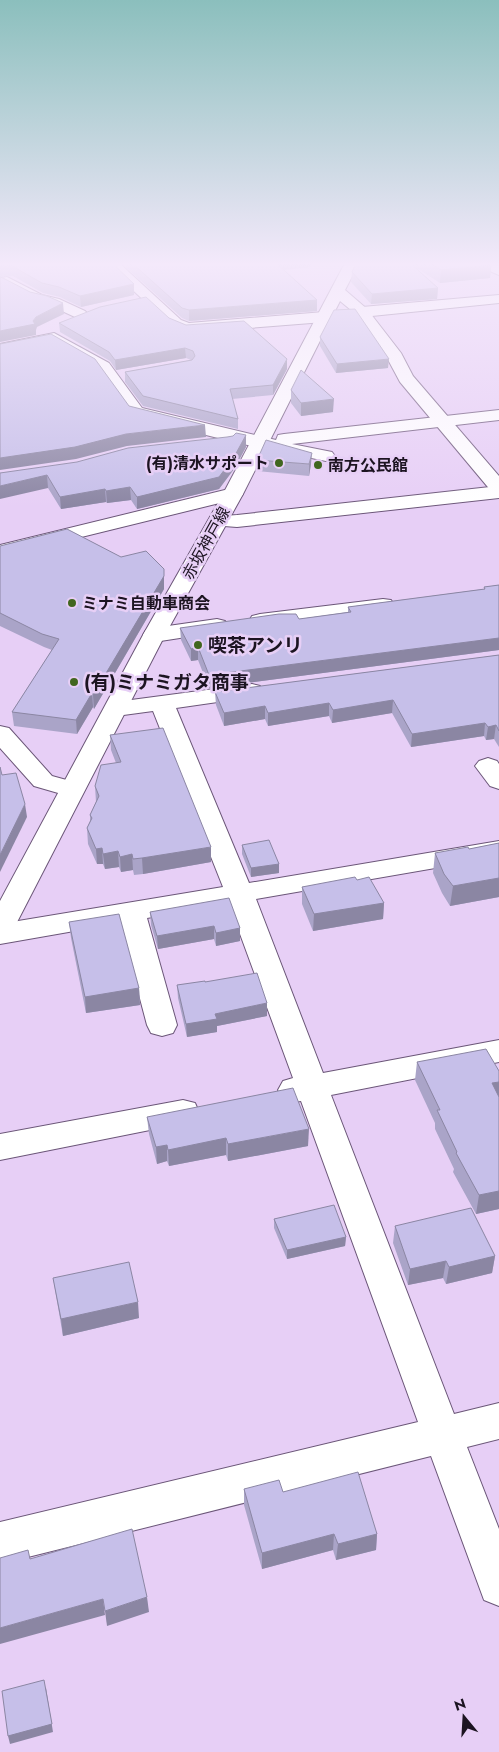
<svg xmlns="http://www.w3.org/2000/svg" width="499" height="1752" font-family="Jost,'Noto Sans JP',sans-serif">
<style>
.lines{fill:none;stroke-linecap:round;stroke-linejoin:round}
.street-casing{stroke:#6b5678;stroke-width:2}
.secondary-casing{stroke:#6b5678;stroke-width:2}
.street{fill:#fff;fill-rule:evenodd}
.secondary{fill:#fff;fill-rule:evenodd}
.wall{fill:#aaa4c8}
.shaded-wall{fill:#8b86a3}
.building{fill:#c6bfe9;stroke:#8b86a3}
.poi-dot{fill:#41661f;stroke:#e7cff6;stroke-width:2}
.labels{text-anchor:middle;dominant-baseline:central;stroke-width:5;stroke-linejoin:round;paint-order:stroke}
.far-poi-label{font-size:16px;font-weight:bold;fill:#1c1421;stroke:#e7cff6;text-anchor:start}
.far-street-label{font-size:16px;fill:#1c1421;stroke:#e7cff6}
.poi-label{font-size:19px;font-weight:bold;fill:#1c1421;stroke:#e7cff6;text-anchor:start}
</style>
<rect width="100%" height="100%" fill="#e7cff6"/>
<g class="lines">
<defs>
<g id="street">
<path d="M 104,263 L 119,263 L 181,320 L 189,323 L 324,312 L 329,314 L 332,317 L 329,320 L 324,322 L 187,333 L 171,326 Z"/>
<path d="M 476,263 L 494,263 L 499,265 L 499,275 L 478,266 Z"/>
<path d="M 7,277 L 42,295 L 59,299 L 85,311 L 88,314 L 85,317 L 75,317 L 49,305 L 32,301 L 5,286 L 0,286 L 0,278 Z"/>
<path d="M 499,295 L 499,303 L 362,317 L 357,315 L 354,312 L 357,309 L 362,307 Z"/>
<path d="M 54,333 L 109,363 L 142,408 L 276,440 L 278,435 L 284,434 L 499,410 L 499,420 L 292,444 L 332,452 L 335,456 L 332,460 L 326,461 L 238,443 L 130,416 L 97,369 L 52,343 L 0,354 L 0,344 Z"/>
<path d="M 499,486 L 499,498 L 237,527 L 211,525 L 208,521 L 211,517 L 237,515 Z"/>
<path d="M 233,488 L 240,490 L 243,494 L 240,498 L 0,557 L 0,545 Z"/>
<path d="M 383,599 L 391,600 L 394,605 L 391,610 L 260,628 L 252,626 L 249,621 L 252,616 L 260,614 Z"/>
<path d="M 217,619 L 225,621 L 228,626 L 225,631 L 154,642 L 146,640 L 143,635 L 146,630 L 154,628 Z"/>
<path d="M 252,684 L 260,686 L 264,691 L 260,696 L 176,708 L 249,883 L 499,841 L 499,857 L 256,899 L 323,1073 L 499,1040 L 499,1062 L 331,1095 L 454,1414 L 499,1403 L 499,1439 L 467,1447 L 499,1529 L 499,1606 L 484,1600 L 431,1456 L 0,1564 L 0,1522 L 418,1422 L 301,1101 L 294,1102 L 283,1099 L 278,1090 L 283,1081 L 293,1078 L 229,904 L 147,918 L 177,1025 L 173,1033 L 162,1036 L 151,1033 L 147,1025 L 120,923 L 0,944 L 0,924 L 223,887 L 153,711 L 116,716 L 108,714 L 104,709 L 108,704 L 116,702 Z"/>
<path d="M 0,726 L 9,728 L 52,776 L 81,784 L 85,789 L 81,794 L 72,797 L 34,786 L 0,748 Z"/>
<path d="M 488,758 L 497,761 L 499,764 L 499,789 L 490,786 L 475,766 L 479,761 Z"/>
<path d="M 183,1100 L 195,1103 L 199,1112 L 195,1121 L 0,1160 L 0,1134 Z"/>
</g>
<path id="secondary" d="M 345,263 L 359,263 L 345,290 L 367,309 L 401,353 L 413,376 L 499,476 L 499,494 L 492,492 L 400,382 L 385,354 L 357,315 L 340,301 L 243,494 L 165,635 L 14,928 L 10,935 L 0,938 L 0,901 L 143,635 L 223,494 Z"/>
</defs>
<!-- street casing -->
<use href="#street" class="street-casing"/>
<!-- secondary casing -->
<use href="#secondary" class="secondary-casing"/>
<!-- street -->
<use href="#street" class="street"/>
<!-- secondary -->
<use href="#secondary" class="secondary"/>
</g>
<!-- wall -->
<g class="wall">
<path d="M 0,263 L 134,284 L 134,295 L 81,307 L 60,297 L 43,293 L 13,276 L 0,277 Z"/>
<path d="M 121,263 L 311,263 L 311,267 L 284,270 L 317,300 L 317,311 L 189,321 L 182,318 Z"/>
<path d="M 356,263 L 488,263 L 491,265 L 490,278 L 440,283 L 415,267 L 438,288 L 437,299 L 371,304 L 351,282 L 352,272 Z"/>
<path d="M 169,318 L 287,369 L 273,395 L 232,399 L 238,419 L 238,429 L 143,406 L 125,382 L 125,372 L 191,360 L 186,358 L 116,370 L 110,361 L 60,332 L 59,323 Z"/>
<path d="M 320,337 L 388,368 L 336,373 L 320,346 Z"/>
<path d="M 291,390 L 333,412 L 301,416 L 291,403 Z"/>
<path d="M 246,447 L 234,469 L 219,489 L 137,509 L 131,500 L 107,503 L 106,502 L 61,509 L 48,488 L 0,473 Z"/>
<path d="M 257,460 L 311,464 L 309,476 L 257,471 Z"/>
<path d="M 0,546 L 164,589 L 94,709 L 93,707 L 77,734 L 14,726 L 12,712 L 52,650 L 44,647 L 0,626 Z"/>
<path d="M 499,585 L 499,650 L 209,688 L 198,660 L 191,661 L 181,640 L 180,628 L 299,619 L 348,612 L 348,607 L 484,589 L 484,587 Z"/>
<path d="M 499,655 L 499,747 L 494,739 L 486,740 L 484,736 L 411,747 L 392,713 L 332,723 L 329,716 L 268,726 L 265,719 L 224,726 L 216,705 L 215,692 Z"/>
<path d="M 110,735 L 211,862 L 143,874 L 134,875 L 133,870 L 121,872 L 119,867 L 105,869 L 103,864 L 97,864 L 88,844 L 87,828 L 90,821 L 90,815 L 96,802 L 95,786 L 116,763 L 111,750 Z"/>
<path d="M 499,843 L 499,897 L 450,906 L 442,893 L 433,873 L 435,853 L 469,849 Z"/>
<path d="M 242,845 L 279,864 L 279,873 L 251,877 L 242,854 Z"/>
<path d="M 357,880 L 384,903 L 383,919 L 313,931 L 302,904 L 302,887 Z"/>
<path d="M 150,912 L 240,928 L 240,941 L 216,946 L 214,939 L 158,949 L 151,925 Z"/>
<path d="M 69,922 L 139,988 L 140,1005 L 86,1013 L 71,938 Z"/>
<path d="M 205,982 L 267,1016 L 217,1026 L 217,1032 L 187,1037 L 178,998 L 177,985 Z"/>
<path d="M 417,1062 L 499,1071 L 499,1209 L 476,1214 L 453,1172 L 454,1169 L 435,1129 L 435,1123 L 415,1080 Z"/>
<path d="M 147,1117 L 308,1146 L 228,1161 L 226,1155 L 169,1166 L 167,1161 L 157,1164 L 149,1134 Z"/>
<path d="M 274,1219 L 346,1237 L 345,1246 L 287,1259 L 274,1228 Z"/>
<path d="M 395,1226 L 495,1256 L 492,1273 L 446,1284 L 443,1278 L 408,1285 L 393,1243 Z"/>
<path d="M 53,1278 L 139,1318 L 63,1336 Z"/>
<path d="M 244,1489 L 283,1492 L 377,1534 L 376,1550 L 336,1560 L 333,1550 L 262,1569 L 244,1505 Z"/>
</g>
<!-- shaded-wall -->
<g class="shaded-wall">
<path d="M 273,263 L 311,263 L 311,267 L 273,270 Z"/>
<path d="M 491,265 L 490,278 L 440,283 L 441,270 Z"/>
<path d="M 134,284 L 134,295 L 81,307 L 80,296 Z"/>
<path d="M 438,288 L 437,299 L 371,304 L 372,294 Z"/>
<path d="M 317,300 L 317,311 L 189,321 L 189,310 Z"/>
<path d="M 63,303 L 64,314 L 37,327 L 36,330 L 36,335 L 0,342 L 0,331 L 33,321 L 36,317 Z"/>
<path d="M 185,348 L 186,358 L 116,370 L 115,360 Z"/>
<path d="M 287,359 L 287,369 L 273,395 L 273,385 Z"/>
<path d="M 389,359 L 388,368 L 336,373 L 337,364 Z"/>
<path d="M 334,399 L 333,412 L 301,416 L 301,403 Z"/>
<path d="M 205,425 L 206,437 L 127,446 L 76,459 L 0,470 L 0,458 L 126,434 Z"/>
<path d="M 246,435 L 246,447 L 234,469 L 219,489 L 137,509 L 137,497 Z"/>
<path d="M 312,453 L 311,464 L 309,476 L 309,464 Z"/>
<path d="M 47,475 L 48,488 L 0,499 L 0,486 Z"/>
<path d="M 130,487 L 131,500 L 107,503 L 106,491 Z"/>
<path d="M 105,489 L 106,502 L 61,509 L 60,497 Z"/>
<path d="M 164,569 L 164,589 L 94,709 L 93,695 Z"/>
<path d="M 499,638 L 499,650 L 209,688 L 209,675 Z"/>
<path d="M 198,647 L 198,660 L 191,661 L 191,649 Z"/>
<path d="M 92,693 L 93,707 L 77,734 L 76,720 Z"/>
<path d="M 393,700 L 392,713 L 332,723 L 333,710 Z"/>
<path d="M 329,703 L 329,716 L 268,726 L 268,713 Z"/>
<path d="M 265,706 L 265,719 L 224,726 L 224,713 Z"/>
<path d="M 485,723 L 484,736 L 411,747 L 412,734 Z"/>
<path d="M 496,725 L 494,739 L 486,740 L 488,727 Z"/>
<path d="M 25,804 L 27,817 L 0,872 L 0,855 Z"/>
<path d="M 211,847 L 211,862 L 143,874 L 142,858 Z"/>
<path d="M 102,848 L 103,864 L 97,864 L 96,849 Z"/>
<path d="M 118,851 L 119,867 L 105,869 L 103,854 Z"/>
<path d="M 132,854 L 133,870 L 121,872 L 120,857 Z"/>
<path d="M 279,864 L 279,873 L 251,877 L 251,868 Z"/>
<path d="M 499,878 L 499,897 L 450,906 L 453,886 Z"/>
<path d="M 384,903 L 383,919 L 313,931 L 314,914 Z"/>
<path d="M 214,926 L 214,939 L 158,949 L 157,936 Z"/>
<path d="M 240,928 L 240,941 L 216,946 L 216,933 Z"/>
<path d="M 139,988 L 140,1005 L 86,1013 L 85,997 Z"/>
<path d="M 267,1003 L 267,1016 L 217,1026 L 217,1032 L 187,1037 L 186,1024 L 215,1014 Z"/>
<path d="M 499,1082 L 499,1100 L 492,1083 Z"/>
<path d="M 309,1129 L 308,1146 L 228,1161 L 228,1144 Z"/>
<path d="M 226,1138 L 226,1155 L 169,1166 L 168,1150 Z"/>
<path d="M 167,1145 L 167,1161 L 157,1164 L 156,1147 Z"/>
<path d="M 499,1191 L 499,1209 L 476,1214 L 479,1195 Z"/>
<path d="M 346,1237 L 345,1246 L 287,1259 L 287,1250 Z"/>
<path d="M 495,1256 L 492,1273 L 446,1284 L 449,1267 Z"/>
<path d="M 446,1261 L 443,1278 L 408,1285 L 410,1269 Z"/>
<path d="M 138,1302 L 139,1318 L 63,1336 L 61,1319 Z"/>
<path d="M 334,1534 L 333,1550 L 262,1569 L 262,1553 Z"/>
<path d="M 377,1534 L 376,1550 L 336,1560 L 338,1544 Z"/>
<path d="M 147,1597 L 149,1612 L 107,1626 L 105,1611 Z"/>
<path d="M 103,1599 L 105,1615 L 0,1644 L 0,1628 Z"/>
<path d="M 46,1688 L 53,1732 L 10,1744 L 8,1736 Z"/>
</g>
<!-- building -->
<g class="building">
<path d="M 0,263 L 112,263 L 134,284 L 80,296 L 59,287 L 42,283 L 12,266 L 0,266 Z"/>
<path d="M 132,263 L 276,263 L 317,300 L 189,310 L 182,308 Z"/>
<path d="M 356,263 L 410,263 L 438,288 L 372,294 L 352,272 Z"/>
<path d="M 430,263 L 488,263 L 491,265 L 441,270 Z"/>
<path d="M 0,277 L 3,278 L 30,292 L 47,296 L 63,303 L 36,317 L 33,321 L 35,324 L 0,331 Z"/>
<path d="M 146,297 L 169,318 L 186,325 L 244,321 L 287,359 L 273,385 L 230,389 L 238,419 L 143,396 L 125,372 L 192,360 L 195,356 L 193,351 L 185,348 L 115,360 L 109,352 L 59,323 L 100,307 Z"/>
<path d="M 355,309 L 389,359 L 337,364 L 320,337 L 334,310 Z"/>
<path d="M 51,334 L 95,359 L 129,406 L 205,425 L 126,434 L 75,447 L 0,458 L 0,344 Z"/>
<path d="M 301,370 L 334,399 L 301,403 L 291,390 Z"/>
<path d="M 236,433 L 246,435 L 234,457 L 219,477 L 137,497 L 130,487 L 106,491 L 105,489 L 60,497 L 47,475 L 0,486 L 0,473 L 77,462 L 128,448 L 227,437 L 233,436 Z"/>
<path d="M 266,440 L 312,453 L 309,464 L 257,460 Z"/>
<path d="M 67,529 L 121,557 L 146,551 L 164,569 L 164,576 L 93,695 L 92,693 L 76,720 L 12,712 L 59,639 L 42,634 L 0,613 L 0,546 Z"/>
<path d="M 499,585 L 499,638 L 209,675 L 198,647 L 191,649 L 180,628 L 279,614 L 296,614 L 299,619 L 351,612 L 348,607 L 485,589 L 484,587 Z"/>
<path d="M 499,655 L 499,731 L 496,725 L 488,727 L 485,723 L 412,734 L 393,700 L 333,710 L 329,703 L 268,713 L 265,706 L 224,713 L 215,692 Z"/>
<path d="M 163,728 L 211,847 L 142,858 L 133,859 L 132,854 L 120,857 L 118,851 L 103,854 L 102,848 L 96,849 L 87,828 L 92,818 L 90,815 L 99,796 L 95,786 L 101,765 L 121,762 L 110,735 Z"/>
<path d="M 0,767 L 2,775 L 16,773 L 25,804 L 0,855 Z"/>
<path d="M 269,840 L 279,864 L 251,868 L 242,845 Z"/>
<path d="M 499,843 L 499,878 L 453,886 L 444,874 L 435,853 L 468,847 L 469,849 Z"/>
<path d="M 355,877 L 357,880 L 369,877 L 384,903 L 314,914 L 302,887 Z"/>
<path d="M 229,898 L 240,928 L 216,933 L 214,926 L 157,936 L 150,912 Z"/>
<path d="M 119,914 L 139,988 L 85,997 L 69,922 Z"/>
<path d="M 257,973 L 267,1003 L 215,1014 L 217,1019 L 186,1024 L 177,985 L 205,981 L 205,982 Z"/>
<path d="M 486,1049 L 499,1071 L 499,1082 L 492,1083 L 499,1097 L 499,1191 L 479,1195 L 456,1153 L 457,1152 L 437,1110 L 440,1110 L 417,1062 Z"/>
<path d="M 293,1088 L 309,1129 L 228,1144 L 226,1138 L 168,1150 L 167,1145 L 156,1147 L 147,1117 Z"/>
<path d="M 334,1205 L 346,1237 L 287,1250 L 274,1219 Z"/>
<path d="M 471,1208 L 495,1256 L 449,1267 L 446,1261 L 410,1269 L 395,1226 Z"/>
<path d="M 129,1262 L 138,1302 L 61,1319 L 53,1278 Z"/>
<path d="M 358,1472 L 377,1534 L 338,1544 L 334,1534 L 262,1553 L 244,1489 L 279,1480 L 283,1492 Z"/>
<path d="M 132,1529 L 147,1597 L 105,1611 L 103,1599 L 0,1628 L 0,1558 L 28,1550 L 30,1559 Z"/>
<path d="M 44,1680 L 52,1724 L 8,1736 L 2,1691 Z"/>
</g>
<!-- sky -->
<linearGradient id="sky" x2="0" y2="1"><stop stop-color="#8bbfbd"/><stop offset="0.52" stop-color="#f4e9fb"/><stop offset="1" stop-color="#f4e9fb" stop-opacity="0"/></linearGradient>
<rect width="499" height="508" fill="url(#sky)"/>
<!-- markers -->
<g class="poi-dot">
<circle cx="279" cy="463" r="5"/>
<circle cx="318" cy="465" r="5"/>
<circle cx="72" cy="603" r="5"/>
<circle cx="198" cy="645" r="5"/>
<circle cx="74" cy="682" r="5"/>
</g>
<g class="labels">
<!-- far-poi labels -->
<g class="far-poi-label">
<text x="269" y="463" text-anchor="end">(有)清水サポート</text>
<text x="328" y="465">南方公民館</text>
<text x="82" y="603">ミナミ自動車商会</text>
</g>
<!-- far-street labels -->
<g class="far-street-label">
<text transform="translate(206 543) rotate(-61)">赤坂神戸線</text>
</g>
<!-- poi labels -->
<g class="poi-label">
<text x="208" y="645">喫茶アンリ</text>
<text x="84" y="682">(有)ミナミガタ商事</text>
</g>
</g>
<!-- north arrow -->
<g transform="translate(464 1717) rotate(342)" stroke="#e7cff6" stroke-width="4" paint-order="stroke">
<path d="M0-4L9 19L0 12L-9 19Z" fill="#1c1421"/>
<text y="-8" font-size="14" font-weight="bold" text-anchor="middle" fill="#1c1421">N</text>
</g>
</svg>
